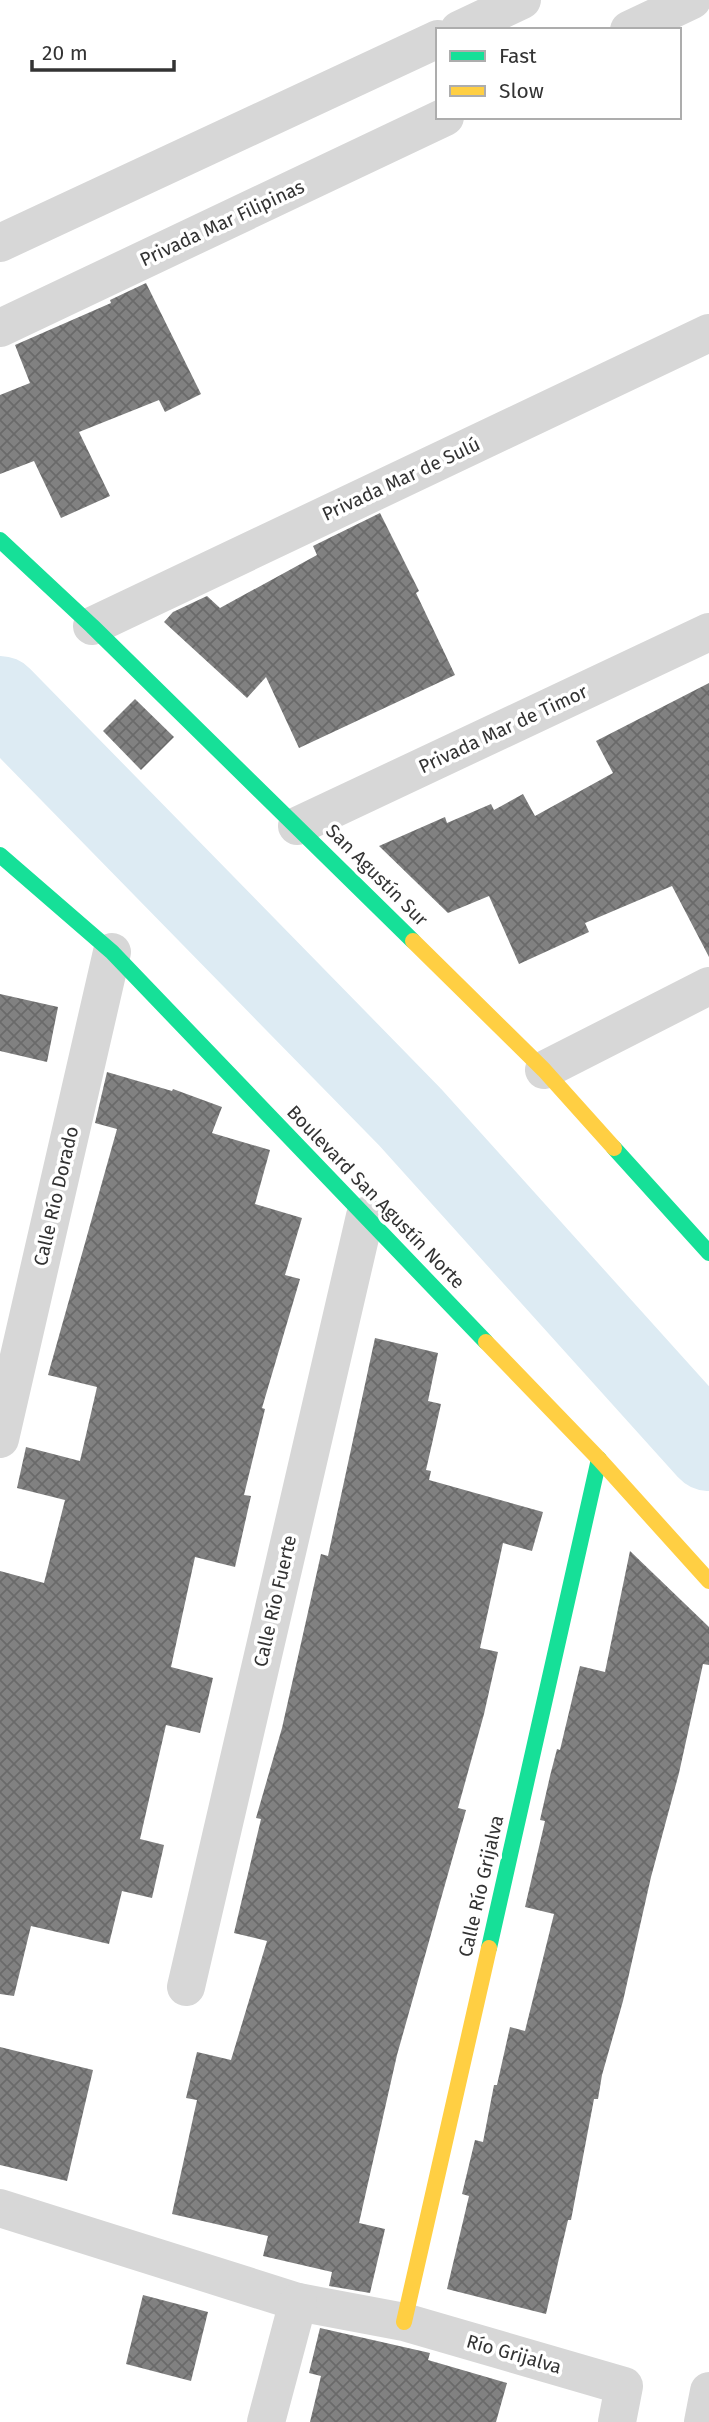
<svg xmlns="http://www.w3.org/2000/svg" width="709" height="2422" font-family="'Fira Sans',sans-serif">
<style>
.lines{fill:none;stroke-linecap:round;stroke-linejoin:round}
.river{stroke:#ddebf3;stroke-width:84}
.building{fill:url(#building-cross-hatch)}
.street{stroke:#d7d7d7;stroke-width:38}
.fast{stroke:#16e098;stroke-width:16}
.slow{stroke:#ffcf43;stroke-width:16}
.labels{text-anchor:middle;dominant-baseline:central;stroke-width:7;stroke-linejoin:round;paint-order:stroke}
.street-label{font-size:19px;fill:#333;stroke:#fff}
</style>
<defs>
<pattern id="building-cross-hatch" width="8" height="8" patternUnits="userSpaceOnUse" patternTransform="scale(1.75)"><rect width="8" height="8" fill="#818181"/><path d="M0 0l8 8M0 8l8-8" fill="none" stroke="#6a6a6a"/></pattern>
</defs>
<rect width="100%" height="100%" fill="#fff"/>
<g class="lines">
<!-- river -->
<path class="river" d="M 0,698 L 410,1117 L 709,1449"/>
</g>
<!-- building -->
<g class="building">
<path d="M 146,283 L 201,394 L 165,412 L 159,400 L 79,432 L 110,496 L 61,518 L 34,461 L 0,474 L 0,395 L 30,383 L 15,345 L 111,303 L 110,300 Z"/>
<path d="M 380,513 L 419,591 L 416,593 L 455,675 L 299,748 L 266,677 L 247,698 L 164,622 L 173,612 L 207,596 L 220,608 L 317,555 L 313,546 Z"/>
<path d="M 709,683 L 709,957 L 672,886 L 585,923 L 589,932 L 519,964 L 489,896 L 448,913 L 379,846 L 445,817 L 447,823 L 491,804 L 494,810 L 523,794 L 535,816 L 613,773 L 596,741 Z"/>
<path d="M 135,699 L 174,737 L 141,770 L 103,731 Z"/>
<path d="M 0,994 L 58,1007 L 47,1062 L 0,1051 Z"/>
<path d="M 107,1072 L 172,1091 L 173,1089 L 222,1107 L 212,1133 L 270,1150 L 255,1204 L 302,1218 L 285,1275 L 300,1279 L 262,1408 L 265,1409 L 244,1495 L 251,1496 L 235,1567 L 195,1557 L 171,1667 L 213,1678 L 200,1733 L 166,1725 L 140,1839 L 164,1845 L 152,1898 L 122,1891 L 109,1944 L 31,1926 L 14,1996 L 0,1994 L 0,1571 L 44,1583 L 65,1500 L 17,1488 L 26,1447 L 80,1461 L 97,1387 L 48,1375 L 117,1129 L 95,1123 Z"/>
<path d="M 375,1338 L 438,1353 L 428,1401 L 441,1404 L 426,1470 L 431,1471 L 429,1480 L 543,1512 L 532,1551 L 503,1543 L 480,1648 L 498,1652 L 484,1714 L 458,1808 L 466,1810 L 397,2055 L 359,2223 L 385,2229 L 370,2293 L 329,2286 L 332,2272 L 263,2256 L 268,2236 L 172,2214 L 197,2100 L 186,2098 L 197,2052 L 231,2060 L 267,1941 L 234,1933 L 261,1819 L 256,1818 L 282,1728 L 321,1554 L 328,1556 Z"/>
<path d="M 630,1551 L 709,1627 L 709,1665 L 703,1664 L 679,1773 L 651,1877 L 623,2001 L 602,2075 L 598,2099 L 594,2099 L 571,2220 L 568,2220 L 546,2314 L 447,2289 L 469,2196 L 462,2194 L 475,2140 L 483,2142 L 494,2085 L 497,2085 L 510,2027 L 525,2031 L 554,1914 L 525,1907 L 545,1821 L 540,1820 L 550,1776 L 557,1749 L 560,1750 L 580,1666 L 605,1672 Z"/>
<path d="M 0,2047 L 93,2070 L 67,2181 L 0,2165 Z"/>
<path d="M 143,2295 L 208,2312 L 191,2381 L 126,2364 Z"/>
<path d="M 320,2328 L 430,2353 L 428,2360 L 507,2383 L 496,2422 L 310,2422 L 321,2376 L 309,2373 Z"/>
</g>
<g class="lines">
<!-- street -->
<g class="street">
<path d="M 459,30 L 522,0"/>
<path d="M 629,30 L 692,0"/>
<path d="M 0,243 L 438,39"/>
<path d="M 0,328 L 445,117"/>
<path d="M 92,626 L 709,333"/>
<path d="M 297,826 L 709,632"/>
<path d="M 544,1070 L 709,986"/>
<path d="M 0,1439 L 112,952"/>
<path d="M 186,1987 L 365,1216"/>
<path d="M 0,2208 L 298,2302 L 404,2322 L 624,2386 L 617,2422"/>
<path d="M 266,2422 L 298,2302"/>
<path d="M 703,2422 L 709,2391"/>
</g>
<!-- fast -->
<g class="fast">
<path d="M 0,540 L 92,626 L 413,941"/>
<path d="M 0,855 L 112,952 L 486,1342"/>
<path d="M 614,1148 L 709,1253"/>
<path d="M 489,1948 L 599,1459"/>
</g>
<!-- slow -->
<g class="slow">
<path d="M 413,941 L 544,1070 L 614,1148"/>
<path d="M 486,1342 L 599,1459 L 709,1581"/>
<path d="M 404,2322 L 489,1948"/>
</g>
</g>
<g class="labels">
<!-- street labels -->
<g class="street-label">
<text transform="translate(222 223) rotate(-25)">Privada Mar Filipinas</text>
<text transform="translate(401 479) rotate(-25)">Privada Mar de Sulú</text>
<text transform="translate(503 729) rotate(-25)">Privada Mar de Timor</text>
<text transform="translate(377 875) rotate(45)">San Agustín Sur</text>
<text transform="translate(56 1196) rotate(-77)">Calle Río Dorado</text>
<text transform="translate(376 1197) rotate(46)">Boulevard San Agustín Norte</text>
<text transform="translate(275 1601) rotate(-77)">Calle Río Fuerte</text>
<text transform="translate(481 1886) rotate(-77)">Calle Río Grijalva</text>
<text transform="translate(514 2354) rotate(16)">Río Grijalva</text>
</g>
</g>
<!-- legend -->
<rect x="436" y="28" width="245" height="91" fill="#ffffff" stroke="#adadad" stroke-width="2"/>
<rect x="450" y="51" width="35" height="10" fill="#16e098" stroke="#adadad" stroke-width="2"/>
<text x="499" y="63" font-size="21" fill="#333333">Fast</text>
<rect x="450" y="86" width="35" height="10" fill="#ffcf43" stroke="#adadad" stroke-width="2"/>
<text x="499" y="98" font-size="21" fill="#333333">Slow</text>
<!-- scale -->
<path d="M32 60v10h142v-10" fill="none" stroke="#333333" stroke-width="3.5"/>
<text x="42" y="60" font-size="21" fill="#333333" stroke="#ffffff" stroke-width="5" paint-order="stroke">20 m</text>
</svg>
